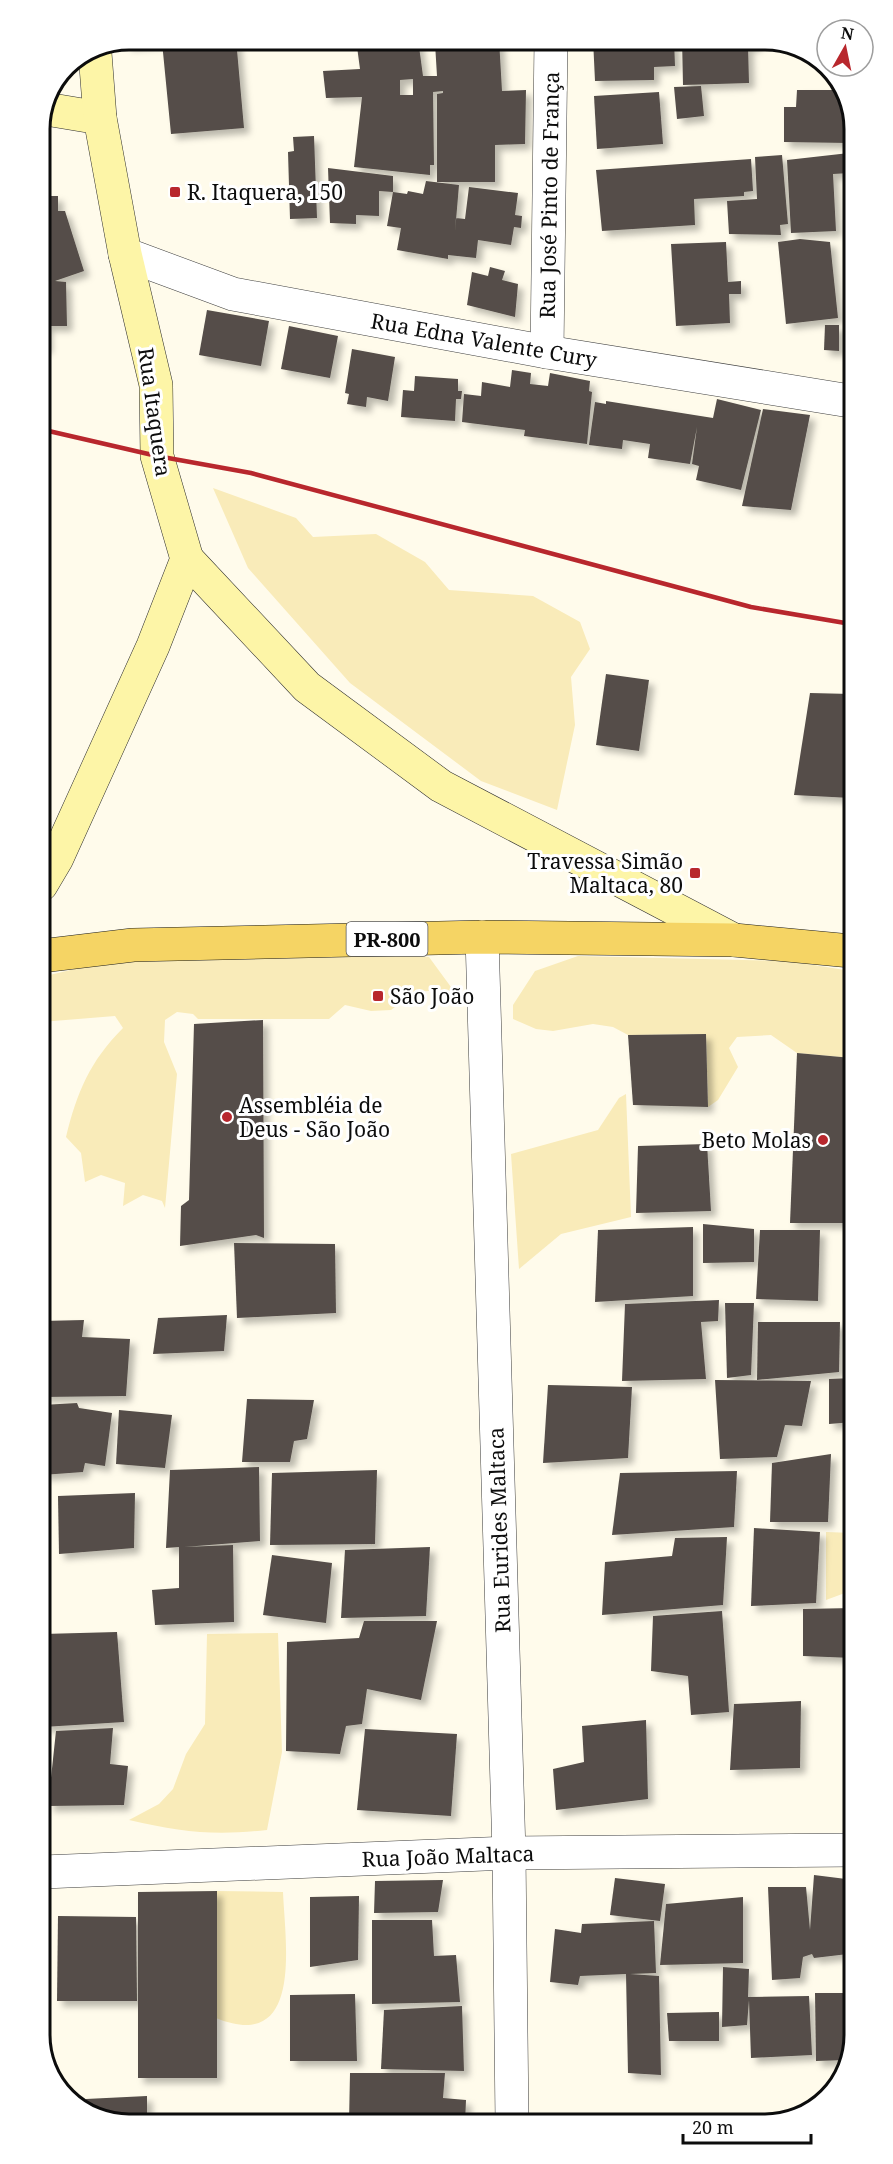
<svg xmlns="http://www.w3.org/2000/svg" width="893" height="2164" font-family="'Noto Serif',serif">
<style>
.sand{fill:#f9ebb9}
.building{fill:#544d48;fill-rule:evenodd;filter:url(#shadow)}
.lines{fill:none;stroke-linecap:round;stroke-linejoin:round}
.street-casing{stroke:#3f3f3f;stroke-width:34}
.secondary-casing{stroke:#2e2e2e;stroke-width:34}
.primary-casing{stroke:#1d1d1d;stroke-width:34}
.street{stroke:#fff;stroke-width:33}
.secondary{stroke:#fdf5a7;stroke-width:33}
.primary{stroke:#f5d464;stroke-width:33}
.rail{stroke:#b8272d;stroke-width:4.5}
.poi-dot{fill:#b8272d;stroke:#fff;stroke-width:2}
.labels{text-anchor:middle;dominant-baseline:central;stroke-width:6;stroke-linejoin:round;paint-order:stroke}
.shield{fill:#fff;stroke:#555;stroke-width:1.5}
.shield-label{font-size:20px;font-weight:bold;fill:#0c0c0c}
.poi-label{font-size:21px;fill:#0c0c0c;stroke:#fff;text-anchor:start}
.street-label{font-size:21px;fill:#0c0c0c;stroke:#fff}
.rim{fill:none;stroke:#0c0c0c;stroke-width:3}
</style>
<defs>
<filter id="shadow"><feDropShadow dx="5.5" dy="5.5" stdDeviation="3" flood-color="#0004"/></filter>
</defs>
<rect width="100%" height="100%" fill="#fffbeb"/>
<!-- sand -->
<g class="sand">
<path d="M 213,488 L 296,518 L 313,537 L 376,534 L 425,562 L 449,590 L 533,596 L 580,622 L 590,649 L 571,677 L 575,725 L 557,810 L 481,781 L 350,683 L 248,568 Z"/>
<path d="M 284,946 L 429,957 L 459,998 L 442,990 L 415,992 L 391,1010 L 371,1011 L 345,1005 L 329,1019 L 198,1019 L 193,1014 L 177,1012 L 165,1020 L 164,1042 L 177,1074 L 165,1208 L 162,1201 L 143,1195 L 123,1206 L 125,1183 L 101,1175 L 85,1182 L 81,1153 L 66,1137 C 77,1092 90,1061 123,1028 L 115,1016 L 41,1022 L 41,977 L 113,960 Z"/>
<path d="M 578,956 L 789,961 L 851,971 L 852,1058 L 797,1053 L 771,1035 L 737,1037 L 729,1048 L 738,1067 L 718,1100 L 708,1107 L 706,1034 L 628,1035 L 613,1027 L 593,1024 L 553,1031 L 536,1029 L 513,1019 L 513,1005 L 535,971 Z"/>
<path d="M 626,1094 L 631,1217 L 561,1234 L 519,1269 L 511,1154 L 598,1130 L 619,1098 Z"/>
<path d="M 826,1532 L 853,1533 L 853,1590 L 826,1600 Z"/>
<path d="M 278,1633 L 282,1752 L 267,1830 C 213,1836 182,1832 129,1820 L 159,1804 L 173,1789 L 186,1754 L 205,1724 L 207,1634 Z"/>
<path d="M 217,1891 L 283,1892 C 285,1942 304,2054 216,2018 Z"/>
</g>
<!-- building -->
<g class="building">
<path d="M 222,39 L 236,39 L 244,128 L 171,134 L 162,42 L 127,45 L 126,40 Z"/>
<path d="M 356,39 L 418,39 L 423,76 L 437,76 L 435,43 L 499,39 L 502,91 L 526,90 L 525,144 L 495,145 L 495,182 L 437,182 L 437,94 L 443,93 L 443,91 L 433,92 L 434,165 L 430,165 L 430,175 L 354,167 L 362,97 L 326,98 L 323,71 L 360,69 ZM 413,79 L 413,95 L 400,95 L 400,80 Z"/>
<path d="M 593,39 L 674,39 L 675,66 L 654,67 L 654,80 L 595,81 Z"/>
<path d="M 682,39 L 756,39 L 756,46 L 748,46 L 749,83 L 683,85 Z"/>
<path d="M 701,86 L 704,116 L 677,119 L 674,87 Z"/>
<path d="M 797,90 L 842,90 L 849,100 L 849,143 L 784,142 L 784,107 L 796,107 Z"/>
<path d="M 659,92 L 663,144 L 597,149 L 594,96 Z"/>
<path d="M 314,136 L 317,218 L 290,219 L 288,152 L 294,151 L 293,137 Z"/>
<path d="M 849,153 L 850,173 L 833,174 L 836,231 L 791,233 L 787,160 Z"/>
<path d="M 782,155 L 788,224 L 780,225 L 781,235 L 729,234 L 727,201 L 757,199 L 755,157 Z"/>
<path d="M 751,159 L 753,191 L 744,192 L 744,196 L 694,199 L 695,225 L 602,231 L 596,170 Z"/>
<path d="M 328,168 L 393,176 L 393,192 L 379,191 L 379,216 L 356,215 L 356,224 L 330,223 Z"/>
<path d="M 426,181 L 459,185 L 455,232 L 456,218 L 465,219 L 469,187 L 518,193 L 515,215 L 522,216 L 521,228 L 514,227 L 511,245 L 478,240 L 476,258 L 448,255 L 448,259 L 397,250 L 401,228 L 387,226 L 393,192 L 407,194 L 408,191 L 423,194 Z"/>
<path d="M 39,196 L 58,196 L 58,211 L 65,211 L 84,271 L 55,281 L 66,282 L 67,326 L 47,326 L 47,348 L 40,348 Z"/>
<path d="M 800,239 L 830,242 L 838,318 L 786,324 L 778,242 Z"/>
<path d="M 726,242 L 728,282 L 741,281 L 741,294 L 729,294 L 730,323 L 676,326 L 671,244 Z"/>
<path d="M 850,253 L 850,324 L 846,324 L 843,254 Z"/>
<path d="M 490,267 L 505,271 L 502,280 L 518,284 L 515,317 L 467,305 L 472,272 L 488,276 Z"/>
<path d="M 207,310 L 269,321 L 261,366 L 199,355 Z"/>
<path d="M 825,325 L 839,325 L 839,351 L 824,350 Z"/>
<path d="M 289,326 L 338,336 L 330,378 L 281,369 Z"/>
<path d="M 352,349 L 395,357 L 388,401 L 367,397 L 366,407 L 347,404 L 349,394 L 345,393 Z"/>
<path d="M 512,370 L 531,373 L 530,384 L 548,386 L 550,373 L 590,381 L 589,391 L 592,392 L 587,444 L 524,436 L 525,430 L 462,422 L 464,394 L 481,396 L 482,382 L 510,387 Z"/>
<path d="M 415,376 L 458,379 L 458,391 L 462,391 L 461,399 L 456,399 L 455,421 L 401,417 L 403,390 L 414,391 Z"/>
<path d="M 717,399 L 761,410 L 741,490 L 696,480 L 699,466 L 692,464 L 697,427 L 690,464 L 648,458 L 650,444 L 623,440 L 622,449 L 589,445 L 595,402 L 606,404 L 606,401 L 713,418 Z"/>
<path d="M 763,409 L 810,415 L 791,510 L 742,506 Z"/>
<path d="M 606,674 L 649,680 L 639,751 L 596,745 Z"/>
<path d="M 810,693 L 851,694 L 851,798 L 794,795 Z"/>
<path d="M 263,1020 L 264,1238 L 256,1235 L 180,1246 L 181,1206 L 189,1200 L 194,1024 Z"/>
<path d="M 706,1034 L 708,1107 L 633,1105 L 628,1035 Z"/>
<path d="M 797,1053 L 852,1058 L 852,1223 L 790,1223 Z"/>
<path d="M 707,1144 L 711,1211 L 636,1213 L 638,1146 Z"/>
<path d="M 703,1224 L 754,1229 L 754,1262 L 703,1263 Z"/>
<path d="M 693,1227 L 693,1296 L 595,1302 L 598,1230 Z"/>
<path d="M 760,1230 L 820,1230 L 818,1301 L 756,1299 Z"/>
<path d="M 234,1243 L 335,1244 L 336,1313 L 237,1318 Z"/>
<path d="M 719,1300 L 718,1321 L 701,1322 L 706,1379 L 622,1381 L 625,1304 Z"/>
<path d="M 725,1303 L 754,1303 L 751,1375 L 727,1378 Z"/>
<path d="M 227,1315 L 224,1351 L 153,1354 L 158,1318 Z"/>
<path d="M 84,1320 L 82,1337 L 130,1339 L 126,1396 L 42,1397 L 42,1321 Z"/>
<path d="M 758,1322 L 840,1322 L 839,1372 L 757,1380 Z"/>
<path d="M 852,1378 L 853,1422 L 829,1424 L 829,1379 Z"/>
<path d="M 715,1380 L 811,1381 L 802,1426 L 785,1425 L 777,1457 L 720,1459 Z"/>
<path d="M 548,1385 L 632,1387 L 628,1458 L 543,1463 Z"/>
<path d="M 247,1399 L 314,1400 L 307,1439 L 294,1441 L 290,1462 L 242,1462 Z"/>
<path d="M 77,1403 L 79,1408 L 112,1413 L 105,1466 L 85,1463 L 83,1472 L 42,1475 L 42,1405 Z"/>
<path d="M 119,1410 L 172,1415 L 165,1468 L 116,1464 Z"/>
<path d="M 831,1454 L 828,1522 L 770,1522 L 772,1463 Z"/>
<path d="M 259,1467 L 260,1541 L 184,1547 L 233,1545 L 234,1622 L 155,1625 L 152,1590 L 179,1588 L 179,1547 L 166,1548 L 170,1470 Z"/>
<path d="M 377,1470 L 375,1544 L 270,1545 L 272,1473 Z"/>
<path d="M 737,1471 L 734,1527 L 612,1535 L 620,1473 Z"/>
<path d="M 135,1493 L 134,1548 L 59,1554 L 58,1496 Z"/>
<path d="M 754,1528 L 820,1532 L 816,1603 L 751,1606 Z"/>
<path d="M 727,1537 L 723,1605 L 602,1615 L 605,1562 L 672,1556 L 675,1538 Z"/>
<path d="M 430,1547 L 426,1616 L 341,1618 L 345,1550 Z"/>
<path d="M 272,1555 L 332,1563 L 326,1623 L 263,1615 Z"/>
<path d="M 853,1608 L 853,1658 L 803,1656 L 803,1609 Z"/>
<path d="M 722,1611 L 729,1712 L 691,1715 L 688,1676 L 651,1671 L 653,1616 Z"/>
<path d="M 364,1621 L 437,1621 L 421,1700 L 367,1689 L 362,1724 L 346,1726 L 340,1754 L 286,1751 L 287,1642 L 359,1638 Z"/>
<path d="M 117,1632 L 124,1722 L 43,1727 L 43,1634 Z"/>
<path d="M 801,1701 L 800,1768 L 730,1770 L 734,1704 Z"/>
<path d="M 646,1720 L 648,1799 L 556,1810 L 553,1769 L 584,1762 L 582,1726 Z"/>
<path d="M 113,1728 L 110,1764 L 128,1766 L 124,1805 L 48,1806 L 56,1731 Z"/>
<path d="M 365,1729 L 457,1734 L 451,1816 L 357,1810 Z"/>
<path d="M 814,1875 L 854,1880 L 854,1909 L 848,1954 L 814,1958 L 812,1954 L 803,1957 L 800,1978 L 772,1980 L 768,1887 L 806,1887 L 810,1930 Z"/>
<path d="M 615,1878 L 665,1884 L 660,1921 L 610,1915 Z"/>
<path d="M 443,1880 L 438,1912 L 374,1913 L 375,1881 Z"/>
<path d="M 217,1891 L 217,2078 L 138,2078 L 138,1892 Z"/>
<path d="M 359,1896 L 358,1960 L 310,1967 L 310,1897 Z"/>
<path d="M 743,1897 L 743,1963 L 660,1965 L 666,1904 Z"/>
<path d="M 58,1916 L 136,1917 L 137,2001 L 57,2001 Z"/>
<path d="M 372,1920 L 432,1920 L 434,1956 L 456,1955 L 460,2002 L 372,2004 Z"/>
<path d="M 654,1921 L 656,1973 L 630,1974 L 659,1976 L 661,2075 L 628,2073 L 626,1974 L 580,1976 L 578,1985 L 550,1982 L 555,1929 L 581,1933 L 582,1924 Z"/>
<path d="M 723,1967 L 749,1969 L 748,1997 L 809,1996 L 812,2055 L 751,2058 L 749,2000 L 747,2025 L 722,2027 Z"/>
<path d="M 815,1993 L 854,1993 L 854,2035 L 846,2060 L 816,2061 Z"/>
<path d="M 355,1994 L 357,2061 L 290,2061 L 290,1995 Z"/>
<path d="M 462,2006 L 464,2071 L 381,2069 L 384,2010 Z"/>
<path d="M 719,2012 L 719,2041 L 669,2041 L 667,2013 Z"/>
<path d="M 350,2073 L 445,2073 L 443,2098 L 466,2100 L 465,2123 L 349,2123 Z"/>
<path d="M 147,2096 L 147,2125 L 123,2125 L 87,2111 L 86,2099 Z"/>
</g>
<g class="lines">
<defs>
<g id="street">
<path d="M 125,254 L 233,294 L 547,352 L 850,401"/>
<path d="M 547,352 L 551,39"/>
<path d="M 482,937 L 509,1853 L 512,2122"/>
<path d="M 43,1872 L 509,1853 L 854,1850"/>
</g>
<g id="secondary">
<path d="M 46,109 L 100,118"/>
<path d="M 187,559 L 307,687 L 441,786 L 734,940"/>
<path d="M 41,885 L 57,858 L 153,646 L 187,559 L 157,456 L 156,385 L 125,254 L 100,118 L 95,53"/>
</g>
<path id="primary" d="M 41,956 L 133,945 L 482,937 L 734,940 L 851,951"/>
</defs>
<!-- street casing -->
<use href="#street" class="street-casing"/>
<!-- secondary casing -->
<use href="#secondary" class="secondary-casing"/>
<!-- primary casing -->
<use href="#primary" class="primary-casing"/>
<!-- street -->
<use href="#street" class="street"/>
<!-- secondary -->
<use href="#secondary" class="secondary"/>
<!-- primary -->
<use href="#primary" class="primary"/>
<!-- rail -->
<path class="rail" d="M 40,429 L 157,456 L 251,473 L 751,607 L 851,624"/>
</g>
<!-- markers -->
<g class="poi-dot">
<rect x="169" y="186" width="12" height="12" rx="3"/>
<rect x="689" y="867" width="12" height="12" rx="3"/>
<rect x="372" y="990" width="12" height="12" rx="3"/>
<circle cx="227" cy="1117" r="6"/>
<circle cx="823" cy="1140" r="6"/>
</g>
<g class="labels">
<!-- shield labels -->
<rect class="shield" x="346.5" y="922" width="81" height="34" rx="4.5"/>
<g class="shield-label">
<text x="387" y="939">PR-800</text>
</g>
<!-- poi labels -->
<g class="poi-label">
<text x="187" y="192">R. Itaquera, 150</text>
<text x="683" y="861" text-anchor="end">Travessa Simão<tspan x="683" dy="24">Maltaca, 80</tspan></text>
<text x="390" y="996">São João</text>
<text x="239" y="1105">Assembléia de<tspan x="239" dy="24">Deus - São João</tspan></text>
<text x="811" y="1140" text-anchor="end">Beto Molas</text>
</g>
<!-- street labels -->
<g class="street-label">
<text transform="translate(549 195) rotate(-89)">Rua José Pinto de França</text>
<text transform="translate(484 340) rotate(10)">Rua Edna Valente Cury</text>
<text transform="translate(155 412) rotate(82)">Rua Itaquera</text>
<text transform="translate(499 1530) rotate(-92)">Rua Eurides Maltaca</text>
<text transform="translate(448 1856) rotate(-2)">Rua João Maltaca</text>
</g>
</g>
<!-- crop -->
<path d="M0 0H893V2164H0ZM129 50H765A79 79 0 0 1 844 129V2035A79 79 0 0 1 765 2114H129A79 79 0 0 1 50 2035V129A79 79 0 0 1 129 50Z" fill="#fff" fill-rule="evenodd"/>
<path class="rim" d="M129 50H765A79 79 0 0 1 844 129V2035A79 79 0 0 1 765 2114H129A79 79 0 0 1 50 2035V129A79 79 0 0 1 129 50Z"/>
<!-- north arrow -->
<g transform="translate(845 48) rotate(9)"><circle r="28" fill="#ffffff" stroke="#9e9e9e" stroke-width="1.5"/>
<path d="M0-4.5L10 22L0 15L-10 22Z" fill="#b8272d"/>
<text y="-9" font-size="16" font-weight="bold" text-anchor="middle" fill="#0c0c0c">N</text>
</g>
<!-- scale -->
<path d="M683 2134v9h128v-9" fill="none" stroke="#0c0c0c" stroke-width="3"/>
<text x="692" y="2134" font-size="18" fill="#0c0c0c" stroke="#ffffff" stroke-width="4.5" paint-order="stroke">20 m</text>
</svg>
